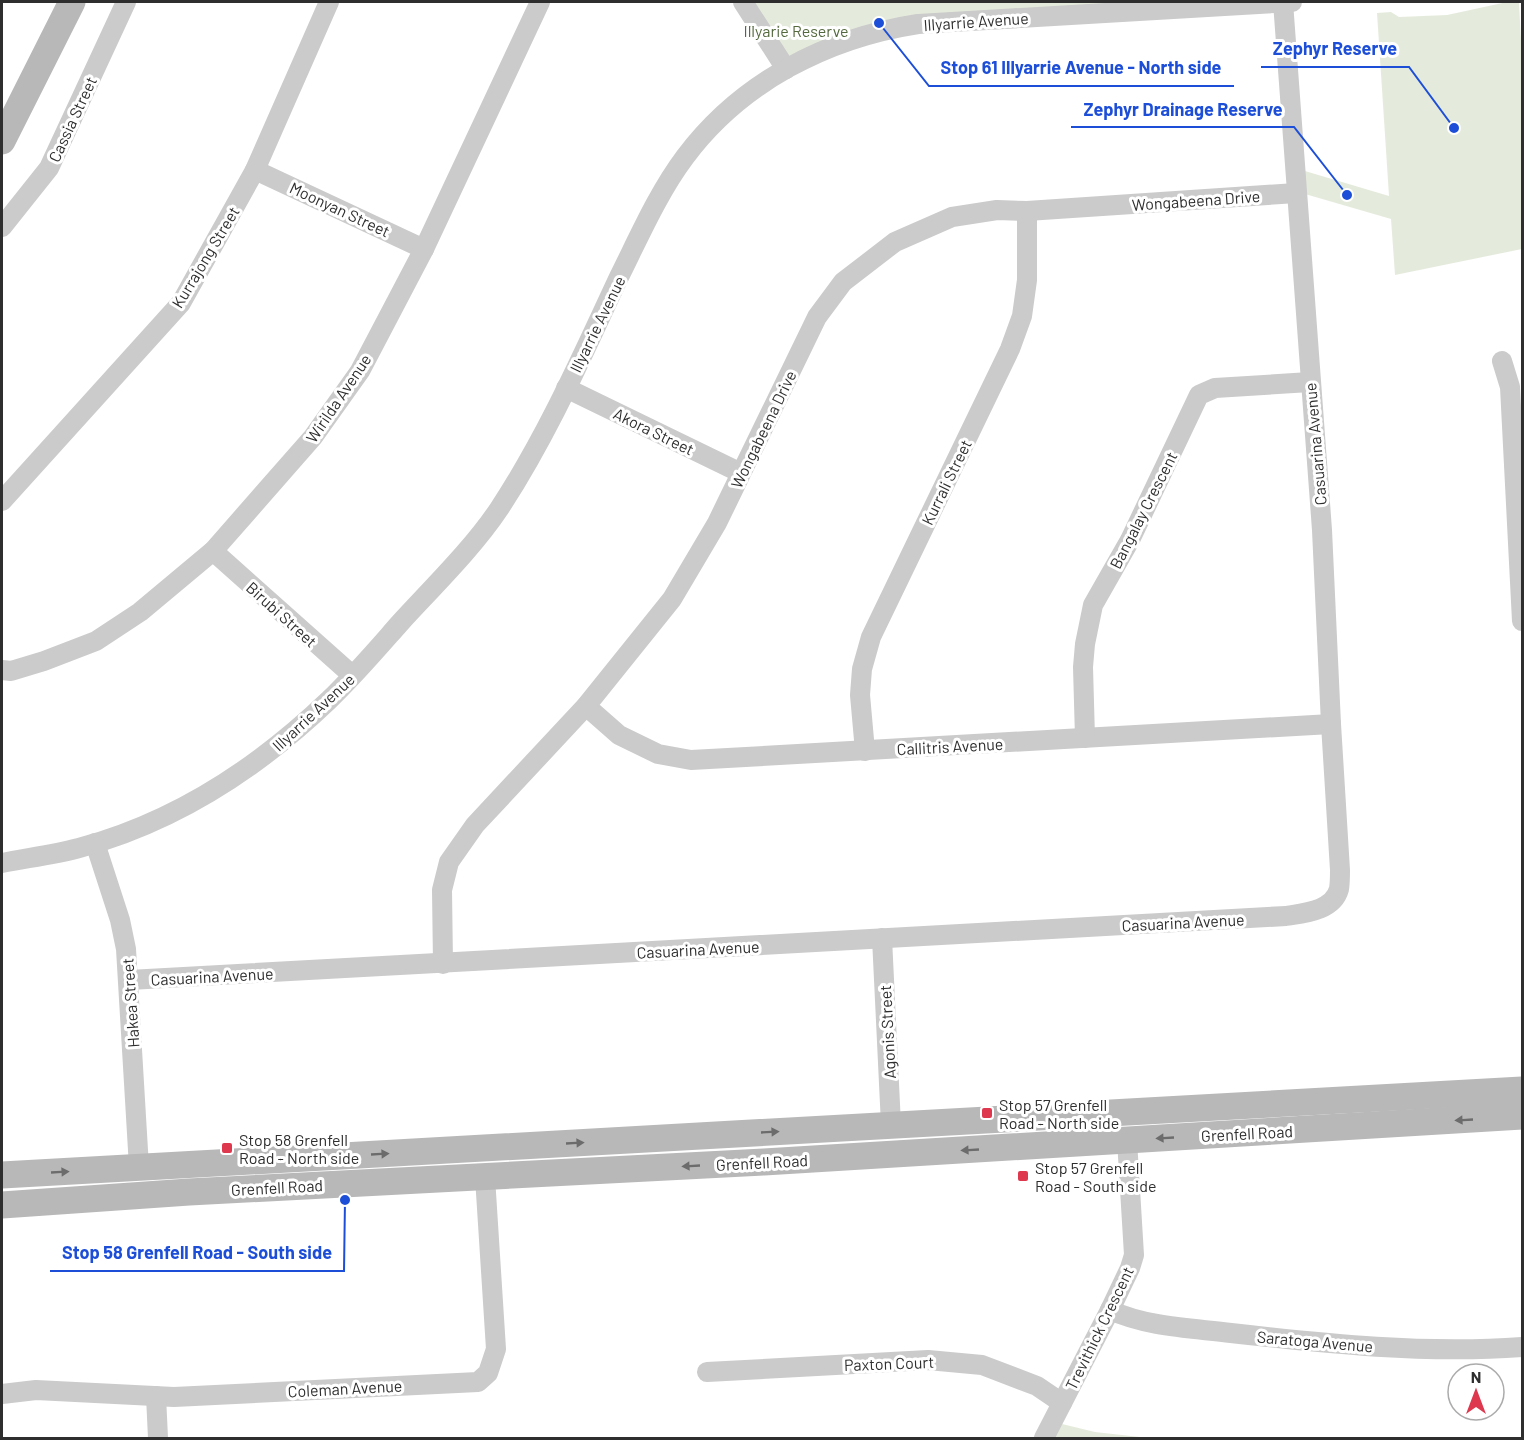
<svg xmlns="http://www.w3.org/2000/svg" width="1524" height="1440" font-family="Barlow,sans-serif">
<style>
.green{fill:#e5ebdc}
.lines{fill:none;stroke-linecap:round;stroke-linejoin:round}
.minor{stroke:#cbcbcb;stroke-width:20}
.secondary{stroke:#b8b8b8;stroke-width:27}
.oneway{fill:#6c6c6c}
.poi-dot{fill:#de384e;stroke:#fff;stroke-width:2}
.labels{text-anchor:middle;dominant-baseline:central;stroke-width:6;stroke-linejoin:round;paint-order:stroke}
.street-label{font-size:16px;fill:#2e2e2e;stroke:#fff}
.park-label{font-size:16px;fill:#54683d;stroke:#fff}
.poi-label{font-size:16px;fill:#2e2e2e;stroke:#fff;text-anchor:start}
.leader{fill:none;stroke:#1d4ed8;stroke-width:2}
.callout-dot{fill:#1d4ed8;stroke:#fff;stroke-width:2}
.callout-label{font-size:18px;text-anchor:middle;font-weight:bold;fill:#1d4ed8;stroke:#fff;stroke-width:6;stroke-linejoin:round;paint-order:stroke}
</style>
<rect width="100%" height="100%" fill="#fff"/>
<!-- green -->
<g class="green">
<path d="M 743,2 L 1240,2 L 918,24 L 786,69 Z"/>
<path d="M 1507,2 L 1519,2 L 1522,60 L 1522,249 L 1395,275 L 1391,219 L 1305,194 L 1305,171 L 1389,196 L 1377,13 L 1391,12 L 1399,17 L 1447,15 Z"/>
<path d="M 1062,1424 L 1095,1432 L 1149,1438 L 1054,1438 Z"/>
</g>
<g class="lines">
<!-- minor -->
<g class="minor">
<path d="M 743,2 L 786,69"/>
<path d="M 255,170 L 424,249"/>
<path d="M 2,227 L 49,168 L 126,2"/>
<path d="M 1502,361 L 1510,387 L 1522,621"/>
<path d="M 566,388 L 741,473"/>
<path d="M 2,501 L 181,303 L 255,170 L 329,2"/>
<path d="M 213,551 L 352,675"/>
<path d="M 2,670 L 11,671 L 44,661 L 96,641 L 140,612 L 213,551 L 313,437 L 360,371 L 424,249 L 540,2"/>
<path d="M 586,706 L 619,735 L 658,754 L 691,760 L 1331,724"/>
<path d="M 1085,738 L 1083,667 L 1085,644 L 1093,605 L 1130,540 L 1199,395 L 1215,388 L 1310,382"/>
<path d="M 865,751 L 860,695 L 862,669 L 871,637 L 1010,349 L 1022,316 L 1027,280 L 1027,211"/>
<path d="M 95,843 L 120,920 L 126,949 L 139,1167"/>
<path d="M 2,863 C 27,858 53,855 79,848 C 176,822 257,769 329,700 C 354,676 377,649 400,623 C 432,588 473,548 499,509 C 547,436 582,356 619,277 C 639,237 658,193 685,157 C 741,82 827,38 918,24 L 1292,2"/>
<path d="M 882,938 L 891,1125"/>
<path d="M 443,964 L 442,890 L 449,862 L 475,825 L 586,706 L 672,599 L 717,523 L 817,317 L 843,282 L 895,242 L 952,217 L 997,210 L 1027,211 L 1296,193"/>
<path d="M 129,980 L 1286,916 C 1304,913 1333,911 1339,889 C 1340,883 1340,876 1340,870 L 1331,724 L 1322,530 L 1283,2"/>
<path d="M 1110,1310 C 1147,1327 1191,1328 1231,1333 C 1328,1344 1425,1354 1522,1347"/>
<path d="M 707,1372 L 928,1360 L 982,1365 L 1037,1386 L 1062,1403"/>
<path d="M 2,1394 L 36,1390 L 174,1397 L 478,1382 L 488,1373 L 496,1349 L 485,1177"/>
<path d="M 156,1396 L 158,1438"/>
<path d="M 1044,1438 L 1110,1310 L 1130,1268 L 1134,1255 L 1127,1140"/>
</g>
<!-- secondary -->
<g class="secondary">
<path d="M 2,141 L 72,2"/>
<path d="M 2,1175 L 1522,1090"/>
<path d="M 2,1205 L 189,1192 L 764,1162 L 1522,1116"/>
</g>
</g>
<!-- one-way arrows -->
<defs><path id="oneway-solid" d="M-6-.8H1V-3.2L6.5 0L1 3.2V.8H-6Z" transform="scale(1.5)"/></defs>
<g class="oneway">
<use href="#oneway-solid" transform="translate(1464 1120) rotate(177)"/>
<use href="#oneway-solid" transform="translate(770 1132) rotate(-3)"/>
<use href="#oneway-solid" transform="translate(1165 1138) rotate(177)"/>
<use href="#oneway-solid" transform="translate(575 1143) rotate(-3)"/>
<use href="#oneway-solid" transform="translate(970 1150) rotate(177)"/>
<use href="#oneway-solid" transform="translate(380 1154) rotate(-3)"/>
<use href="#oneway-solid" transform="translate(691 1166) rotate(177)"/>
<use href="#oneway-solid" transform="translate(60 1172) rotate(-3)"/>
</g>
<!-- markers -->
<g class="poi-dot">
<rect x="981" y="1107" width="12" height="12" rx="3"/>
<rect x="221" y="1142" width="12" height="12" rx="3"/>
<rect x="1017" y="1170" width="12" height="12" rx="3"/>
</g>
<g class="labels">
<!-- street labels -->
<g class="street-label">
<text transform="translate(976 21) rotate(-4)">Illyarrie Avenue</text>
<text transform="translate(72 119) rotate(-65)">Cassia Street</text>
<text transform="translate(1196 200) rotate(-4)">Wongabeena Drive</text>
<text transform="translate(340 209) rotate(25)">Moonyan Street</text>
<text transform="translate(205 257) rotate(-59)">Kurrajong Street</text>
<text transform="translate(597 324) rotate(-64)">Illyarrie Avenue</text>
<text transform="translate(338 398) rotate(-56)">Wirilda Avenue</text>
<text transform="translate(763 429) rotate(-64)">Wongabeena Drive</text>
<text transform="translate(654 431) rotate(26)">Akora Street</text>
<text transform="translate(1315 444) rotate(-95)">Casuarina Avenue</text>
<text transform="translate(946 482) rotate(-64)">Kurrali Street</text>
<text transform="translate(1143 510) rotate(-63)">Bangalay Crescent</text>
<text transform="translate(282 614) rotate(42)">Birubi Street</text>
<text transform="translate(313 712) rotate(-43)">Illyarrie Avenue</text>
<text transform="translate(950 746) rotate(-3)">Callitris Avenue</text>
<text transform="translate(1183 922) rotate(-3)">Casuarina Avenue</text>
<text transform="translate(698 949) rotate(-3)">Casuarina Avenue</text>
<text transform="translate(212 976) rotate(-3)">Casuarina Avenue</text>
<text transform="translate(130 1003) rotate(-94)">Hakea Street</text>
<text transform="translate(887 1032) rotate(-93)">Agonis Street</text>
<text transform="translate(1247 1133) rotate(-3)">Grenfell Road</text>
<text transform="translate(762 1162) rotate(-3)">Grenfell Road</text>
<text transform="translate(277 1187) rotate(-3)">Grenfell Road</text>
<text transform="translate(1099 1328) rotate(-64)">Trevithick Crescent</text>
<text transform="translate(1315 1341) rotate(5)">Saratoga Avenue</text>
<text transform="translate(889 1363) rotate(-2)">Paxton Court</text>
<text transform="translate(345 1388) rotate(-3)">Coleman Avenue</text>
</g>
<!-- park labels -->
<g class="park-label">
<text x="796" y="30">Illyarie Reserve</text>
</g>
<!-- poi labels -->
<g class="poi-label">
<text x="999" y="1104">Stop 57 Grenfell<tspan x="999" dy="18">Road - North side</tspan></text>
<text x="239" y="1139">Stop 58 Grenfell<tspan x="239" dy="18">Road - North side</tspan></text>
<text x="1035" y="1167">Stop 57 Grenfell<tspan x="1035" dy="18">Road - South side</tspan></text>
</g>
</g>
<!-- callouts -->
<path class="leader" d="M1454 128L1409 67H1261M879 23L929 86H1234M1347 195L1294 127H1071M345 1200L344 1271H50"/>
<g class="callout-dot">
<circle cx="1454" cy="128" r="6"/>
<circle cx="879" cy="23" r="6"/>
<circle cx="1347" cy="195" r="6"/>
<circle cx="345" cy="1200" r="6"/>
</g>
<g class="callout-label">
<text x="1335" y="55">Zephyr Reserve</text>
<text x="1081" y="74">Stop 61 Illyarrie Avenue - North side</text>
<text x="1183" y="116">Zephyr Drainage Reserve</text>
<text x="197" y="1259">Stop 58 Grenfell Road - South side</text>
</g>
<!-- border -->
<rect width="1524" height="1440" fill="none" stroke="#2e2e2e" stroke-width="6"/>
<!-- north arrow -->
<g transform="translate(1476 1392)"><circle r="28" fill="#ffffff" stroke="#ababab" stroke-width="1.5"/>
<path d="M0-4.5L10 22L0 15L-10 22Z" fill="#de384e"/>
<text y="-9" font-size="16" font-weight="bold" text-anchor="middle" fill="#2e2e2e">N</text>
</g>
</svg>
